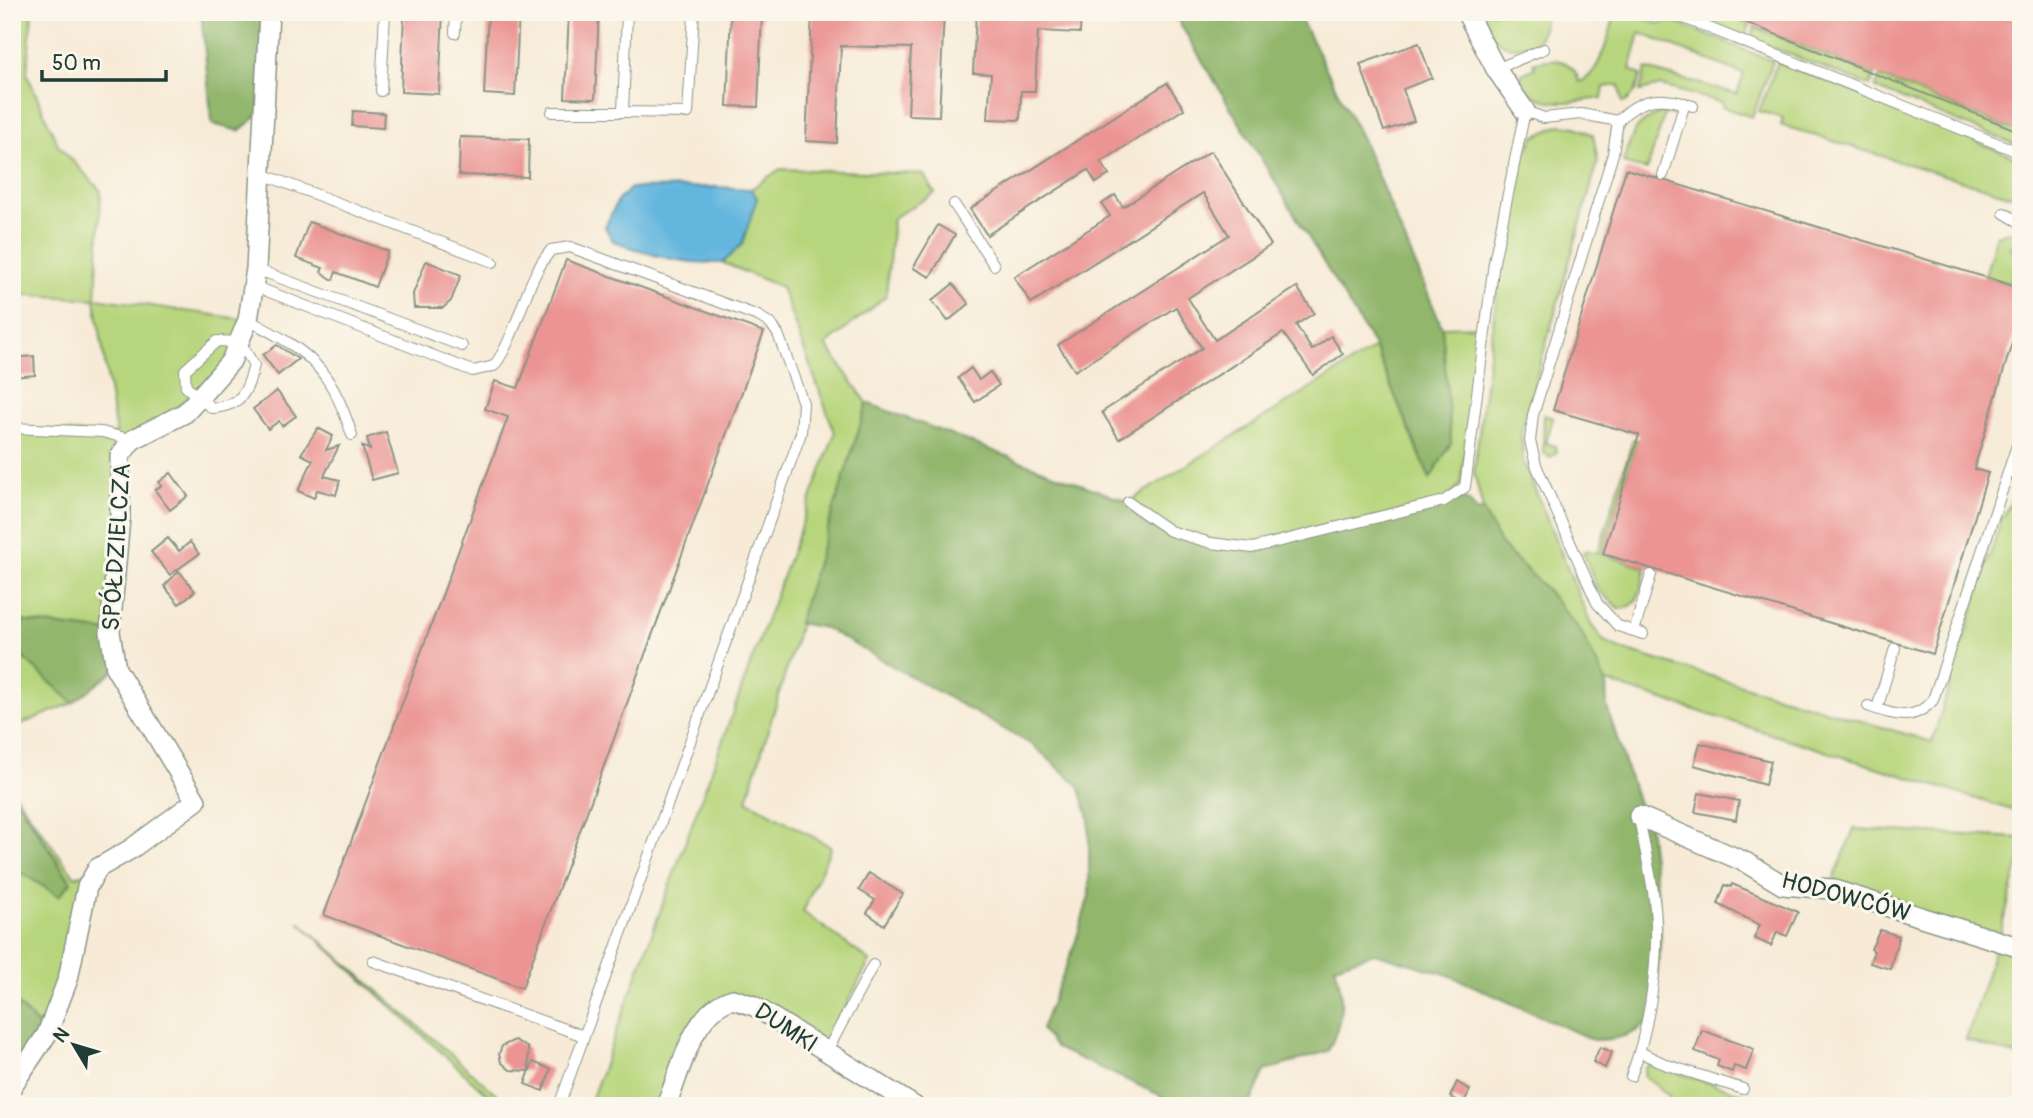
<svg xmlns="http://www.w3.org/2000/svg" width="2033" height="1118" font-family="Pangolin,sans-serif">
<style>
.green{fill:#b7d57c;stroke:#6b8958;stroke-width:2}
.forest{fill:#91b66c;stroke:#587a50;stroke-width:2}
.water{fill:#63b6de;stroke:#417a89;stroke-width:2}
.building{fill:#eb9493}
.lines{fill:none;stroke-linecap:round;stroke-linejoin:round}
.service-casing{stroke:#8b9486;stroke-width:12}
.minor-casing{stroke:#8b9486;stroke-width:22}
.service{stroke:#fff;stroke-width:10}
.minor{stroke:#fff;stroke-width:19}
.labels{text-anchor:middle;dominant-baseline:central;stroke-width:6;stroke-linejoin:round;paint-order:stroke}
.street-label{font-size:24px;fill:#1f3d34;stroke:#fbf7ec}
</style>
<rect width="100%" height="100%" fill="#fbf7ec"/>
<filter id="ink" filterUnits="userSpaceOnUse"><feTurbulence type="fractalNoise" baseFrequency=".0143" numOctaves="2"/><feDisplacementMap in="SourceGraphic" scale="14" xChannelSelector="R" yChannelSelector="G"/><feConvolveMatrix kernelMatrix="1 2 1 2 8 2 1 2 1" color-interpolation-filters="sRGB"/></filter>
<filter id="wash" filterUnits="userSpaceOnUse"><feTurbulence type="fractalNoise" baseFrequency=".00686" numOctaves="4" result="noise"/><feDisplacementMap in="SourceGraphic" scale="28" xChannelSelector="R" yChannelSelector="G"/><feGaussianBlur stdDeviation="1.57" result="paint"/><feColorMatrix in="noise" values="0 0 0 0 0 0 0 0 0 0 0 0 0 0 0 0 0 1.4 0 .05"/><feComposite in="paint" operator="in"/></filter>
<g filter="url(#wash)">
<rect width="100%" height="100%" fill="#f7ebd7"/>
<!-- green -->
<g class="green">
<path d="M 12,12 L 32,12 L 27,74 L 58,145 L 101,191 L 96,298 L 248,320 L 231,361 L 120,456 L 110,632 L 12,620 L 12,428 L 116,435 L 95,299 L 12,294 Z"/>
<path d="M 1479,12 L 1542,12 C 1546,28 1541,41 1527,50 L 1525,45 C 1501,54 1488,32 1479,12 Z"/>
<path d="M 1616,12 L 1637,12 L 1639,17 L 1659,24 L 1672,21 L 1773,61 L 1752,117 L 1722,107 L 1723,103 L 1661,86 L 1640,91 L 1646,69 L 1737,94 L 1744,74 L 1640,33 L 1630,70 L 1641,75 L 1635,93 L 1626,102 L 1622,102 L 1619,85 L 1604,87 L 1602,98 C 1572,102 1540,110 1520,82 L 1522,74 L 1535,68 L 1533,63 C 1553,57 1573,58 1579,82 C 1601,76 1609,32 1616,12 Z"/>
<path d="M 1686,12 L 1719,12 L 1750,25 L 1745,37 Z"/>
<path d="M 1755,27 L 1875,75 L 1870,86 L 1751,39 Z"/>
<path d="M 1778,62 L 2017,158 L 2021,160 L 2021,199 L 1781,125 L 1783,118 L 1759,111 Z"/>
<path d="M 1880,77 L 2021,133 L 2021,147 L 1875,88 Z"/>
<path d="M 1665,111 L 1675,116 L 1665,113 L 1647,170 L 1623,163 C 1633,131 1634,123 1665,111 Z"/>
<path d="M 1560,125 L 1576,127 L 1593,135 L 1598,161 L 1521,432 L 1523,461 L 1591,625 L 1604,641 L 1617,648 L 1932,742 L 2001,520 L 2021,482 L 2021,813 L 1606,682 L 1581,632 L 1546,589 L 1500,544 L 1483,510 L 1474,472 L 1500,269 L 1514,191 L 1524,155 L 1534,137 Z"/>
<path d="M 780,169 L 923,174 L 935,193 L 893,218 L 886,296 L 826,345 L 867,403 L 747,800 L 831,847 L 803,912 L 870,961 L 825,1044 L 723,998 L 662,1106 L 589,1106 L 835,433 L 781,287 L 723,263 L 742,244 L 757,198 L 751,189 Z"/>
<path d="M 2011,231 L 2021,241 L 2010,247 L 2017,260 L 2009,284 L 1985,276 L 1996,236 Z"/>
<path d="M 1480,326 L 1461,484 L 1444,501 L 1252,548 L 1170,531 L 1128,502 L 1375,348 L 1430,478 L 1451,443 L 1442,327 Z"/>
<path d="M 1544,415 L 1553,418 L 1546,443 L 1555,446 L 1557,452 L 1550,458 L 1543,452 Z"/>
<path d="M 1633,439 L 1637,440 L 1602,554 L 1646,568 C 1641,584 1641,609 1620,609 L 1598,590 L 1583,552 L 1586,550 L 1598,553 Z"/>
<path d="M 12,648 L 14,648 L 73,703 L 17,726 L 12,723 Z"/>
<path d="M 12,790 L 75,877 L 98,868 L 47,1034 L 12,999 L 12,867 L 59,896 L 71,882 Z"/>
<path d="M 1854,829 L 2021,838 L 2021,854 L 1999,938 L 1831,886 Z"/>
<path d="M 299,922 L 510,1106 L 500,1106 Z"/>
<path d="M 1996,944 L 2021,953 L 2021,1057 L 1966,1040 Z"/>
<path d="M 1651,1064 C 1693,1079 1737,1090 1779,1106 L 1673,1106 L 1668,1095 L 1644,1076 L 1645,1068 Z"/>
</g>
<!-- forest -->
<g class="forest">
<path d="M 201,12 L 269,12 L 266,109 L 239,131 L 212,124 Z"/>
<path d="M 1173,12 L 1297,12 L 1361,137 L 1442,327 L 1451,443 L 1430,479 L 1375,348 Z"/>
<path d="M 867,403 L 1128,502 L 1170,531 L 1252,548 L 1461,498 L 1469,501 L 1477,512 L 1483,510 L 1500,544 L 1546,589 L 1581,632 L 1606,682 L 1607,707 L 1641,813 L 1649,825 L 1661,934 L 1653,1019 C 1633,1036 1618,1040 1593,1040 L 1449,975 L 1374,953 L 1335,966 C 1345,997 1343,1022 1328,1051 L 1265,1071 L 1249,1106 L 1173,1106 L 1158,1094 L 1056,1048 L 1041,1029 L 1074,947 L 1089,896 L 1089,818 L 1079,786 L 1034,746 L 825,628 L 798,623 Z"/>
<path d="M 12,620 L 110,632 L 116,669 L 73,703 L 12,648 Z"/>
<path d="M 12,793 L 71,882 L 59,896 L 12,867 Z"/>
<path d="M 12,999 L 47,1034 L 12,1086 Z"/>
</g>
<!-- water -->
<path class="water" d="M 716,187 L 751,189 L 757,198 L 742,244 L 723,263 C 679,264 654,256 613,241 L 605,227 L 618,200 L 631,188 Z"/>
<g id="blocks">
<!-- building -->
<g class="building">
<path d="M 404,12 L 443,12 L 439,94 L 401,92 Z"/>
<path d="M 488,12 L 519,12 L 515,96 L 484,94 Z"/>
<path d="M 569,12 L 599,12 L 595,99 L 565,98 Z"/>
<path d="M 731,12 L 762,12 L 758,107 L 727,106 Z"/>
<path d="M 812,12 L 944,12 L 939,116 L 908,115 L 911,48 L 841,46 L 837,143 L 806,141 Z"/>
<path d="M 976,12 L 1081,12 L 1080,33 L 1038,31 L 1035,91 L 1021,91 L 1020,120 L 988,119 L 991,74 L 973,73 Z"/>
<path d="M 1723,12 L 2021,12 L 2021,132 L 1722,13 Z"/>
<path d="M 1419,43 L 1432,78 L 1403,89 L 1414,121 L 1384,131 L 1360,64 Z"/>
<path d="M 1167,83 L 1184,109 L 1101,162 L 1109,175 L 1096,183 L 1088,170 L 987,235 L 970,209 Z"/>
<path d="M 353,111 L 384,113 L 383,128 L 352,126 Z"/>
<path d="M 460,137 L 529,139 L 528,177 L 459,175 Z"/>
<path d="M 1211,151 L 1271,245 L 1188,298 L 1207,328 L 1215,340 L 1297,287 L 1314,313 L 1296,325 L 1312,350 L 1331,336 L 1343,354 L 1313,375 L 1283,333 L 1119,439 L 1102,412 L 1202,348 L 1183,319 L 1176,307 L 1075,371 L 1058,345 L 1229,235 L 1203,193 L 1031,303 L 1014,277 L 1110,216 L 1102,204 L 1115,195 L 1123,207 Z"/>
<path d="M 1626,169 L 2021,288 L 2021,313 L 1974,469 L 1988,473 L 1933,654 L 1603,554 L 1639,435 L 1553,410 Z"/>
<path d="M 309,222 L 388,251 L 375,287 L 336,272 L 333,280 L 321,272 L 323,268 L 296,258 Z"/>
<path d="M 938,225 L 955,235 L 930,277 L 913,268 Z"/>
<path d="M 566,260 L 764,332 L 522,988 L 324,915 L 508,417 L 485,409 L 495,381 L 518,388 Z"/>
<path d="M 426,261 L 461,275 L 451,301 L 443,308 L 414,308 L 413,294 Z"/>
<path d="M 953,284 L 969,304 L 948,321 L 932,301 Z"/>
<path d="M 277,345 L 298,359 L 278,375 L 263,355 Z"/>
<path d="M 34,356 L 35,375 L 12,377 L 12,358 Z"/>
<path d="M 971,368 L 979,380 L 990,372 L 999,385 L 975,402 L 958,378 Z"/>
<path d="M 277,391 L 296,416 L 282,426 L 279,421 L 268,429 L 253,409 Z"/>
<path d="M 318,428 L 333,436 L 326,450 L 339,446 L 324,476 L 340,480 L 336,495 L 317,490 L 314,498 L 298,491 L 313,460 L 301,454 Z"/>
<path d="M 386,432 L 398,473 L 372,480 L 362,446 L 370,450 L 367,438 Z"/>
<path d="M 171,473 L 188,496 L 170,510 L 155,490 L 162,486 L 159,482 Z"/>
<path d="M 168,538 L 179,551 L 190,542 L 199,554 L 170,575 L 151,552 Z"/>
<path d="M 179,571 L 195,591 L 179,604 L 164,586 Z"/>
<path d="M 1700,743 L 1771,761 L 1765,785 L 1694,765 Z"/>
<path d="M 1699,793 L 1739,801 L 1736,820 L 1695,812 Z"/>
<path d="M 869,873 L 903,894 L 884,925 L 867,913 L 875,900 L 859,890 Z"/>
<path d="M 1732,884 L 1798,912 L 1787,936 L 1777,932 L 1771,946 L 1754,938 L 1760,925 L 1718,904 L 1725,885 L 1731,887 Z"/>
<path d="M 1880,930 L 1899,936 L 1890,969 L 1870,963 L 1874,951 L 1871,949 Z"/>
<path d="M 1702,1030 L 1754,1049 L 1746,1070 L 1734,1066 L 1732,1072 L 1717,1066 L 1719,1060 L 1695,1051 Z"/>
<path d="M 515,1040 L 528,1048 L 529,1071 L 510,1070 L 501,1062 L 499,1054 L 502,1046 Z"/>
<path d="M 1600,1047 L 1612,1052 L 1605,1068 L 1593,1062 Z"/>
<path d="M 533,1062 L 551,1069 L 543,1091 L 525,1084 Z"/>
<path d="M 1457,1082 L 1470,1090 L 1463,1104 L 1450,1097 Z"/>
</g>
</g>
</g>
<g filter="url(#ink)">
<use href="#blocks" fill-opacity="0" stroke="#8b9486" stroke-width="2"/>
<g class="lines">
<defs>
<g id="service">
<path d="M 627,12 L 623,112 L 688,113 L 694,12"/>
<path d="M 1669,12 L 2021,153"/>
<path d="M 455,33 L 456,12"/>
<path d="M 1496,69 L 1544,49"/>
<path d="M 381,91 L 385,12"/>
<path d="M 552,112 L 623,112"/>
<path d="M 1618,121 L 1613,154 L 1533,415 L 1530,441 L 1536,465 L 1597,603 L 1618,626 L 1643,634"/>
<path d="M 262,174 L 493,262"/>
<path d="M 1663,175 L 1685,103"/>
<path d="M 954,204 L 994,265"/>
<path d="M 2004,213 L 2021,223"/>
<path d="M 256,269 L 462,346"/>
<path d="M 254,286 L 473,371 L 494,366 C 520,331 523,283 551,250 L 570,247 L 758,316 L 771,324 L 778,334 L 803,403 L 801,433 L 559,1106"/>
<path d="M 248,320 C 310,352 330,367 352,435"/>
<path d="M 217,341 L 240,342 L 254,365 C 247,392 242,406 212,408 L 186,387 L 185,370 Z"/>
<path d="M 12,428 L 102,432 L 132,440"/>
<path d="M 1128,502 L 1170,531 L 1211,543 L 1252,548 L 1444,501 L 1465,487 L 1494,262 L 1525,111 L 1544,118 L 1581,114 L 1618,121 C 1641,96 1662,96 1693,106"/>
<path d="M 1634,631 L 1651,575"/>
<path d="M 1868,706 C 1894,715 1913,723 1933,700 L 2021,433"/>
<path d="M 1877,709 L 1895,648"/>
<path d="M 373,961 L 584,1036"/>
<path d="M 1640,1052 L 1667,1065 L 1743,1089"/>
<path d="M 826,1053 L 873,965"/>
<path d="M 1631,1076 C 1648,1032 1657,975 1656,928 C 1656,892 1645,853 1639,817"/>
</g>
<g id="minor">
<path d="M 1466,12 L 1496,69 L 1525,111"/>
<path d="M 1639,816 L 1745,862 L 1783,885 L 1831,889 L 2021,948"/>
<path d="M 12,1086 L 47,1034 L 68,979 L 87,887 L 98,868 L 131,849 L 196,801 L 116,669 L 110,632 L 120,517 L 120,456 L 132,440 L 185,413 L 198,399 L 231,361 L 248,320 L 256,269 L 269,12"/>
<path d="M 666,1106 C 681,1071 692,1010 733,999 L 754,1006 L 914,1106"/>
</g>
</defs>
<!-- service casing -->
<use href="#service" class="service-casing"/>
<!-- minor casing -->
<use href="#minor" class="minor-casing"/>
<!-- service -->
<use href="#service" class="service"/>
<!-- minor -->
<use href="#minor" class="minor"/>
</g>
</g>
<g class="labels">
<!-- street labels -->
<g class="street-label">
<text transform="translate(117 547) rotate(-86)">SPÓŁDZIELCZA</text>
<text transform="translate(1846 897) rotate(15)">HODOWCÓW</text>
<text transform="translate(786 1028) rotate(33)">DUMKI</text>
</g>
</g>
<!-- margin -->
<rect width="2033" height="1118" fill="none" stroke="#fbf7ec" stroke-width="42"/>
<!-- north arrow -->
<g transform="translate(74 1045) rotate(308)" stroke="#fbf7ec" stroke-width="5" paint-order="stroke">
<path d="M0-5L12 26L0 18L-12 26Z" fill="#1f3d34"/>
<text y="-10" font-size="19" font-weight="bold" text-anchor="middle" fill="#1f3d34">N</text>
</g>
<!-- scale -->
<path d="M42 70v10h124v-10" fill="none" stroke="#1f3d34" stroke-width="3.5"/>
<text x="52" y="70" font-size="21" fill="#1f3d34" stroke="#fbf7ec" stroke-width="5" paint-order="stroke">50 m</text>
</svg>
